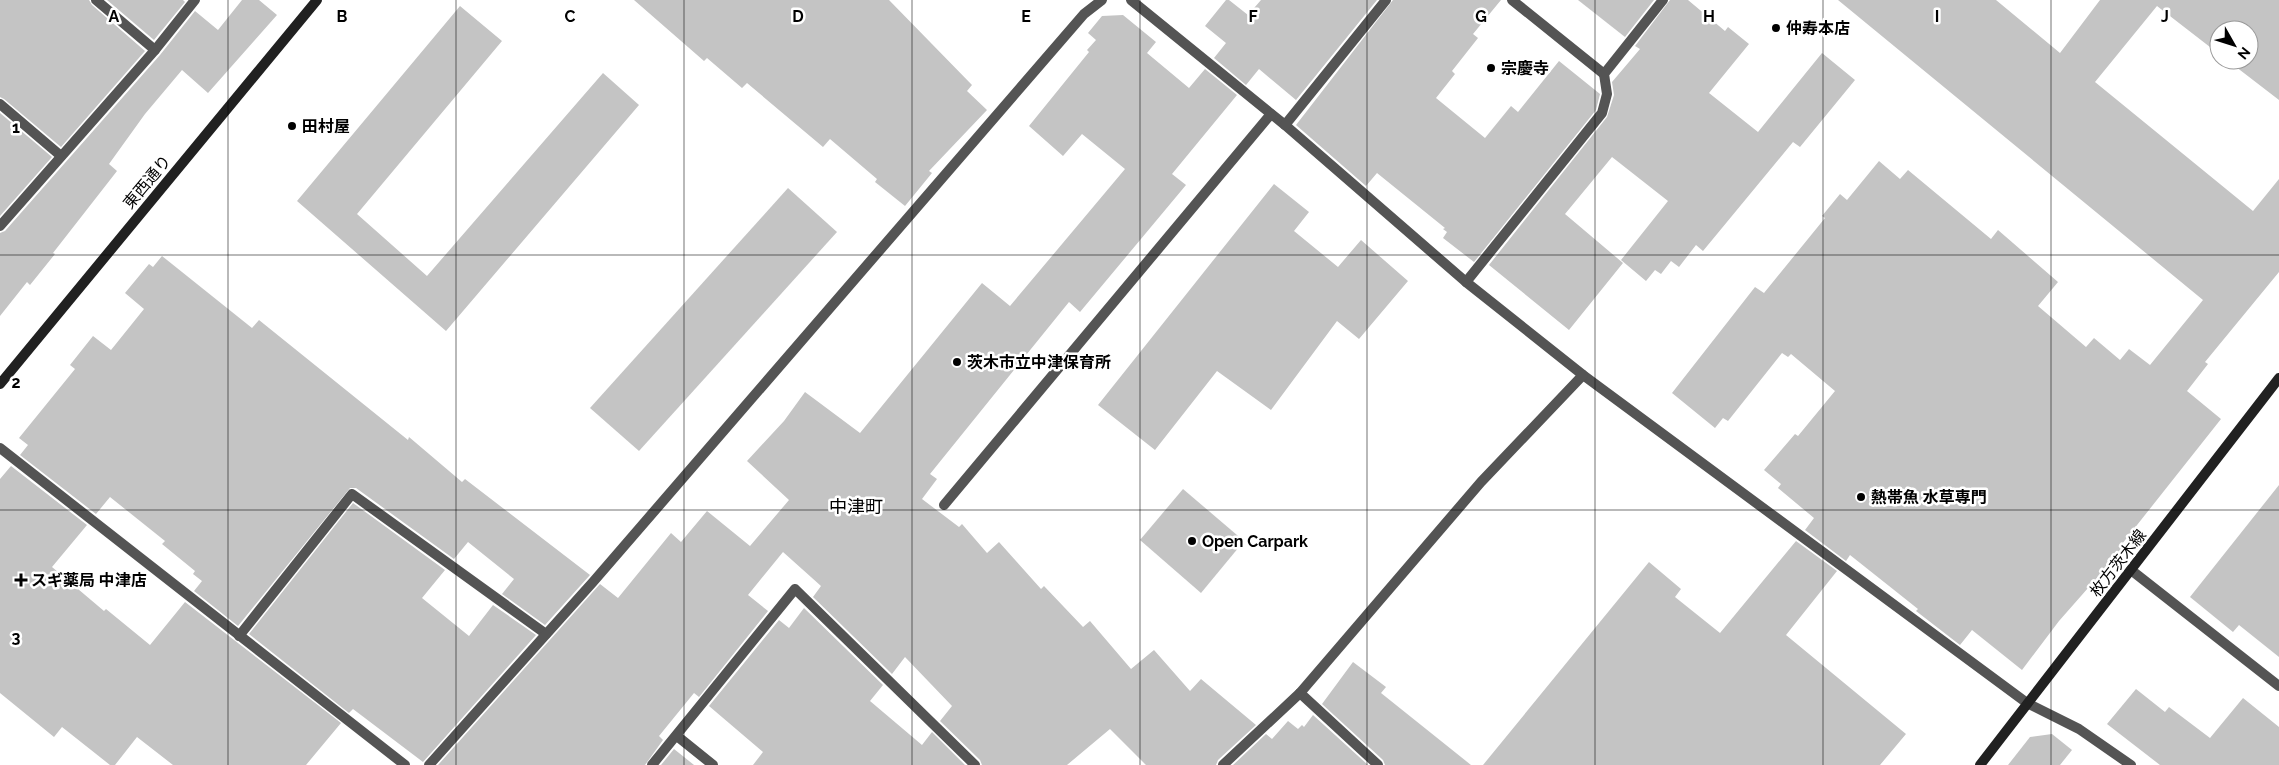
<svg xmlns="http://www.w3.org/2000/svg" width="2279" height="765" font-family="Raleway,'Noto Sans JP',sans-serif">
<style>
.building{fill:#c4c4c4}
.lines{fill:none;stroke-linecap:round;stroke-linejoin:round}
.street{stroke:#545454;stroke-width:10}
.secondary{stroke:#212121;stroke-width:10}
.grid{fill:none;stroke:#000;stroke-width:1;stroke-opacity:0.55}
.poi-dot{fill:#000;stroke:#fff;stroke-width:2}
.labels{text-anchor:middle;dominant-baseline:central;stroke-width:5;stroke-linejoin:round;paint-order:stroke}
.poi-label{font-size:16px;font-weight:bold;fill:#000;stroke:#fff;text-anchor:start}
.street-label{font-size:16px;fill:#000;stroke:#fff}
.neighbourhood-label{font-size:18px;fill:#000;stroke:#fff}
.grid-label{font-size:16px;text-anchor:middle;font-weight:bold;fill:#000;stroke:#fff;stroke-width:5;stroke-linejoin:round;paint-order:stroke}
</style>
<rect width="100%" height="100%" fill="#fff"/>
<!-- building -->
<g class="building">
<path d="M 0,0 L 89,0 L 92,5 L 145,51 L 61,147 L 4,99 L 0,97 Z"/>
<path d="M 107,0 L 183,0 L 185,2 L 154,40 Z"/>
<path d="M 242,0 L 259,0 L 277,15 L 208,93 L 182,70 L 145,114 L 109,164 L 117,171 L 53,253 L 55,254 L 30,285 L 27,282 L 0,316 L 0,233 L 5,231 L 160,55 L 195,11 L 218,30 Z"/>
<path d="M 634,0 L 889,0 L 972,85 L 967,91 L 987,110 L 929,171 L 932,173 L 905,206 L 875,182 L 877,179 L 830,139 L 823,147 L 747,83 L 742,88 L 707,58 L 704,61 Z"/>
<path d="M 1226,0 L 1229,0 L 1248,15 L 1261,0 L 1377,0 L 1296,100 L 1259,69 L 1246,85 L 1214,58 L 1226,43 L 1205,26 Z"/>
<path d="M 1393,0 L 1501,0 L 1473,34 L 1478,38 L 1452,71 L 1455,74 L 1436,98 L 1485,138 L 1511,106 L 1518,112 L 1559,61 L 1600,94 L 1596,110 L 1474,262 L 1443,238 L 1447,232 L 1443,229 L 1445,228 L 1377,173 L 1366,186 L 1296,125 Z"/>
<path d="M 1578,0 L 1654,0 L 1625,37 Z"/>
<path d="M 1670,0 L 1688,0 L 1725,31 L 1728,27 L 1749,44 L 1709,93 L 1758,132 L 1822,53 L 1855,80 L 1800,147 L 1793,142 L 1703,251 L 1696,245 L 1679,267 L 1671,261 L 1661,274 L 1655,270 L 1646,281 L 1621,260 L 1668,201 L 1612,157 L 1565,214 L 1623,263 L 1569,330 L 1489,265 L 1607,117 L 1614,95 L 1612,82 L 1640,49 L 1635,46 Z"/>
<path d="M 1838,0 L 1996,0 L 2060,53 L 2100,0 L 2279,0 L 2279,100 L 2227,60 L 2249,60 L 2249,30 L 2219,30 L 2219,54 L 2157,6 L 2095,82 L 2253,211 L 2279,179 L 2279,272 L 2205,362 L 2208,364 L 2187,391 L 2221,419 L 2122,544 L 2125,546 L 2059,621 L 2022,670 L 1972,630 L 1960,645 L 1916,611 L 1918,609 L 1850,555 L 1846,561 L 1805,530 L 1814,518 L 1778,488 L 1781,484 L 1764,470 L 1795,434 L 1798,436 L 1835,391 L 1791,354 L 1788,357 L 1782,353 L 1728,421 L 1723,418 L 1715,428 L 1672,393 L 1755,287 L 1764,293 L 1825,218 L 1822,216 L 1840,194 L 1847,200 L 1879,161 L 1900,179 L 1908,170 L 1991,239 L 1998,230 L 2058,282 L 2038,306 L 2086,347 L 2094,338 L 2120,360 L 2129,349 L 2150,365 L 2203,300 Z"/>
<path d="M 460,6 L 502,41 L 357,214 L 427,276 L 603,73 L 639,105 L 446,331 L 297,201 Z"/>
<path d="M 1123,15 L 1156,42 L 1147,53 L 1189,88 L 1205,69 L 1237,95 L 1172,174 L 1186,185 L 1080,312 L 1069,302 L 930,474 L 937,479 L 922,499 L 959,527 L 962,524 L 987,553 L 999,542 L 1041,589 L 1044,586 L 1083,627 L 1090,621 L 1131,669 L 1154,650 L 1190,691 L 1201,679 L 1256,725 L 1218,760 L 1216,765 L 1146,765 L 1110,729 L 1067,765 L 982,765 L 980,760 L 940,721 L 952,706 L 905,657 L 892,674 L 813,597 L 821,586 L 783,552 L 748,595 L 768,611 L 699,697 L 694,693 L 659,736 L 663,740 L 645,765 L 438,765 L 600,584 L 618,598 L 671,533 L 681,542 L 707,511 L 750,546 L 789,500 L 747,461 L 784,421 L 805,392 L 860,433 L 982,283 L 1010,306 L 1125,169 L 1082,134 L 1063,156 L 1029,126 L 1089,52 L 1087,50 L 1096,40 L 1088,33 L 1102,16 Z"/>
<path d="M 0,113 L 52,157 L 0,216 Z"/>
<path d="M 1274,184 L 1309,212 L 1294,231 L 1338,267 L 1361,240 L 1408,281 L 1359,339 L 1337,321 L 1271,410 L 1217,371 L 1155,450 L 1098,405 Z"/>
<path d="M 788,188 L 837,232 L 639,451 L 590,408 Z"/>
<path d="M 162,256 L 252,328 L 259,320 L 408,440 L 409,437 L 462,482 L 465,479 L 590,575 L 545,625 L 502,594 L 514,579 L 468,542 L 454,559 L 356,488 L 350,488 L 238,626 L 194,591 L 202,581 L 193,574 L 195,571 L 162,544 L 165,541 L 110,497 L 96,514 L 20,455 L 28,445 L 19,438 L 75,369 L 70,365 L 93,336 L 111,350 L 144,309 L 125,293 L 149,264 L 153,267 Z"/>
<path d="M 11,466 L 87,525 L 52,567 L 104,611 L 106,609 L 150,645 L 185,602 L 341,723 L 306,765 L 173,765 L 137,737 L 115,765 L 110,765 L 62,727 L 54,737 L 0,693 L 0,479 Z"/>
<path d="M 2279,485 L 2279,657 L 2239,625 L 2233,632 L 2190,597 Z"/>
<path d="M 1183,489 L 1244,541 L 1201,593 L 1140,540 Z"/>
<path d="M 353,503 L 445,570 L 422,598 L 469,636 L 493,605 L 536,635 L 423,762 L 353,709 L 349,713 L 249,634 Z"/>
<path d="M 1796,541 L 1837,571 L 1786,635 L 1906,734 L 1880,765 L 1483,765 L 1649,562 L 1681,589 L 1675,597 L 1720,633 Z"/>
<path d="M 804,608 L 883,685 L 870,701 L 922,745 L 932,732 L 965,765 L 753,765 L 763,752 L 709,706 L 779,620 L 789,628 Z"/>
<path d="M 1353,662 L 1386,687 L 1381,693 L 1471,765 L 1385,765 L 1383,760 L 1322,704 Z"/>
<path d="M 2136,689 L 2165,712 L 2169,707 L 2210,738 L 2243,698 L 2279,727 L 2279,765 L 2160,765 L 2107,724 Z"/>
<path d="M 1313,715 L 1368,765 L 1233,765 L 1266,734 L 1272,739 L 1288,721 L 1298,729 L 1302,725 L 1304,727 Z"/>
<path d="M 2052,734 L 2072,750 L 2060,765 L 2008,765 L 2030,737 Z"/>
<path d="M 674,749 L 694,765 L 661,765 Z"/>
</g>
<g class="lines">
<!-- street -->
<g class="street">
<path d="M 96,0 L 155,50"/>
<path d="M 1131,0 L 1285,125 L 1466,282 L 1583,375 L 2027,703 L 2079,729 L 2131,765"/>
<path d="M 1512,0 L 1604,74"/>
<path d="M 0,104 L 61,156"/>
<path d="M 1285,125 L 1386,0"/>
<path d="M 0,226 L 155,50 L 195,0"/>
<path d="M 1466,282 L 1602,113 L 1607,94 L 1604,74 L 1663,0"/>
<path d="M 0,448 L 405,765"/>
<path d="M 944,505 L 1271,114"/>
<path d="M 2131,570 L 2279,686"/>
<path d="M 239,636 L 352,494 L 546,634"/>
<path d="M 1300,693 L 1378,765"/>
<path d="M 677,736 L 713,765"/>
<path d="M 429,765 L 593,582 L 1084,14 L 1102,0"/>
<path d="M 652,765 L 795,589 L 975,765"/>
<path d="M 1223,765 L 1300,693 L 1481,482 L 1583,375"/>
</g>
<!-- secondary -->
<g class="secondary">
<path d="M 0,384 L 317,0"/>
<path d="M 1980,765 L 2279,378"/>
</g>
</g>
<!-- grid -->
<path class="grid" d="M 228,0 L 228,765M 456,0 L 456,765M 684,0 L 684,765M 912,0 L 912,765M 1140,0 L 1140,765M 1367,0 L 1367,765M 1595,0 L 1595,765M 1823,0 L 1823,765M 2051,0 L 2051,765M 0,255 L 2279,255M 0,510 L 2279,510"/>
<!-- markers -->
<g class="poi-dot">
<circle cx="1776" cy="28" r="5"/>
<circle cx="1491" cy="68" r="5"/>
<circle cx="292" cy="126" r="5"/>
<circle cx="957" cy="362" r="5"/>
<circle cx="1861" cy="497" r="5"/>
<circle cx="1192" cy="541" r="5"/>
<path d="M18.5 572.5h5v5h5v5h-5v5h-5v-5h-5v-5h5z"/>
</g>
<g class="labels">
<!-- poi labels -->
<g class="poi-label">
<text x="1786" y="28">仲寿本店</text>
<text x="1501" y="68">宗慶寺</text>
<text x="302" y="126">田村屋</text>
<text x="967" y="362">茨木市立中津保育所</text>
<text x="1871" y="497">熱帯魚 水草専門</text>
<text x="1202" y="541">Open Carpark</text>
<text x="31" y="580">スギ薬局 中津店</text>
</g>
<!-- street labels -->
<g class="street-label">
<text transform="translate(147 182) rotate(-50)">東西通り</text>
<text transform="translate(2118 563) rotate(-52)">枚方茨木線</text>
</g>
<!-- neighbourhood labels -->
<g class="neighbourhood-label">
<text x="856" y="506">中津町</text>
</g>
</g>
<g class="grid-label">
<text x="114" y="22">A</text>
<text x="342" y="22">B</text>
<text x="570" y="22">C</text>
<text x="798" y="22">D</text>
<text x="1026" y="22">E</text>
<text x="1253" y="22">F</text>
<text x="1481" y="22">G</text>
<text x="1709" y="22">H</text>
<text x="1937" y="22">I</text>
<text x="2165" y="22">J</text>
<text x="16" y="133">1</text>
<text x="16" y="388">2</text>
<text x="16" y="643">3</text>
</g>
<!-- north arrow -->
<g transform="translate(2234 45) rotate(129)"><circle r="24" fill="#ffffff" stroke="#999999"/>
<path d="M0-4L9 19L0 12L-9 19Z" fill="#000000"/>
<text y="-8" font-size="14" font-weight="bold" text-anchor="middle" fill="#000000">N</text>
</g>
</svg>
